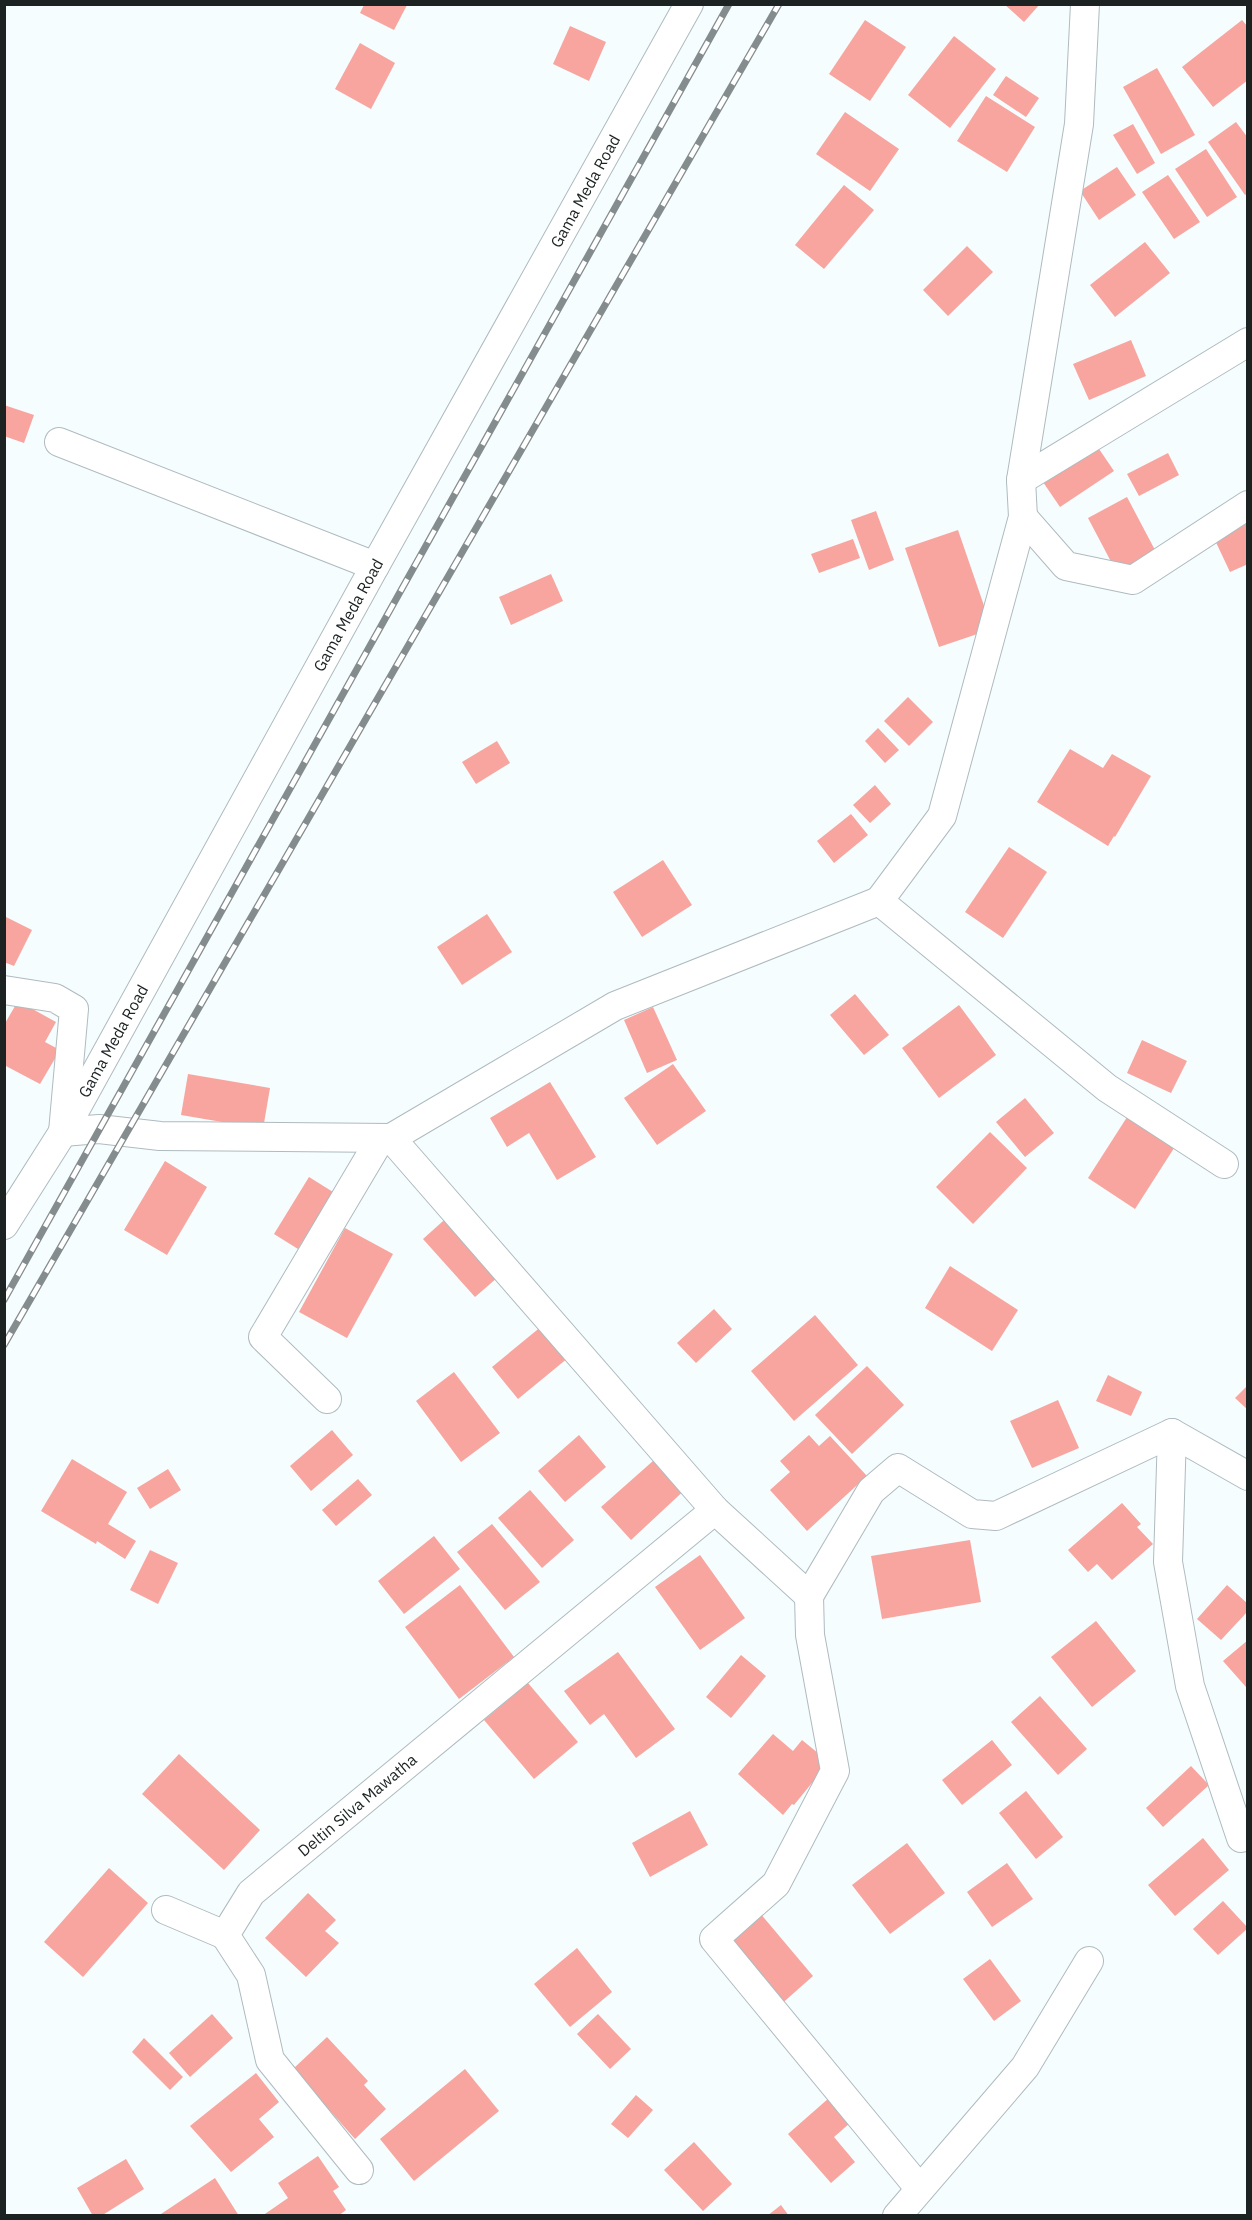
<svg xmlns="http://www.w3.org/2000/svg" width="1252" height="2220" font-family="'IBM Plex Sans',sans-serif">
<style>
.building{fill:#f7a59e}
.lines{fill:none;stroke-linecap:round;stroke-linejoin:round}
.minor-casing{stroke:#afbbbf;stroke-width:30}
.minor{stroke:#fff;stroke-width:28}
.rail-casing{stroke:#858c8d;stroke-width:7}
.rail{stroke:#fff;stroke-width:4.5;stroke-dasharray:14;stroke-linecap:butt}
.labels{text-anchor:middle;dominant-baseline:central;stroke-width:6;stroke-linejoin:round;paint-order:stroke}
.street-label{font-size:16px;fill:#1c2122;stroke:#fff}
</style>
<rect width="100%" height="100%" fill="#f5fdff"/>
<!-- building -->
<g class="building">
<path d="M 1004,4 L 1040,4 L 1024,22 Z"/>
<path d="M 364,5 L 407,5 L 394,30 L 360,13 Z"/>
<path d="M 865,20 L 906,47 L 870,101 L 829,74 Z"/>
<path d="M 1242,20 L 1248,27 L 1248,80 L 1213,107 L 1182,67 Z"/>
<path d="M 570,26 L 606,42 L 589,81 L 553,64 Z"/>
<path d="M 954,36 L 996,69 L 950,128 L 908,95 Z"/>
<path d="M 360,43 L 395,63 L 371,109 L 335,89 Z"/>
<path d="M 1157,68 L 1195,135 L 1161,154 L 1123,87 Z"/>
<path d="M 1006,76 L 1039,98 L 1026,117 L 993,95 Z"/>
<path d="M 986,96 L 1035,127 L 1007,172 L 957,141 Z"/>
<path d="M 845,112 L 899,149 L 870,191 L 816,154 Z"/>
<path d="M 1236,122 L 1248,138 L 1248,193 L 1245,195 L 1208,142 Z"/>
<path d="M 1133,124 L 1155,163 L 1137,174 L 1113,135 Z"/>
<path d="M 1206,149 L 1237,197 L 1207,217 L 1175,169 Z"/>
<path d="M 1117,167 L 1136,195 L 1099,220 L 1080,191 Z"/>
<path d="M 1168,175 L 1200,222 L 1174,239 L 1142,192 Z"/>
<path d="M 844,185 L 874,210 L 824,269 L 795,245 Z"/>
<path d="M 1145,242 L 1170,273 L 1115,317 L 1090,285 Z"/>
<path d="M 967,246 L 993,272 L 948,316 L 923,290 Z"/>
<path d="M 1131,340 L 1146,376 L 1089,400 L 1073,364 Z"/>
<path d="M 4,405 L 34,415 L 24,443 L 4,436 Z"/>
<path d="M 1097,446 L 1114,471 L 1060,507 L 1043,482 Z"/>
<path d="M 1168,453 L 1179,475 L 1139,496 L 1127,474 Z"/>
<path d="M 1127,497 L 1156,552 L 1117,573 L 1088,518 Z"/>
<path d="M 876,511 L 894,560 L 869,570 L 851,520 Z"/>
<path d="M 1248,521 L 1248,564 L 1230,572 L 1213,536 Z"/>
<path d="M 958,530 L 992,629 L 939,647 L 905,548 Z"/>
<path d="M 853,539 L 860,558 L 819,573 L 811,554 Z"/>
<path d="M 551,574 L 563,601 L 511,625 L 499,597 Z"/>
<path d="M 908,697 L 933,722 L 909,746 L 884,721 Z"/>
<path d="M 878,728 L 899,750 L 885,763 L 865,741 Z"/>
<path d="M 497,741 L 510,763 L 476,784 L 462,762 Z"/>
<path d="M 1070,749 L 1103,768 L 1112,754 L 1151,776 L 1115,837 L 1114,836 L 1108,846 L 1037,802 Z"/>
<path d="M 875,785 L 891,804 L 870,823 L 853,805 Z"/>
<path d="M 851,814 L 868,835 L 834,863 L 817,841 Z"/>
<path d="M 1009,847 L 1047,872 L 1003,938 L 965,912 Z"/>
<path d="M 663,860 L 692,905 L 642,937 L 613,892 Z"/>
<path d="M 487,914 L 512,952 L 462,985 L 437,947 Z"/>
<path d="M 4,916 L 32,930 L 14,966 L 4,962 Z"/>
<path d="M 855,994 L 889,1035 L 864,1055 L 830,1015 Z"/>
<path d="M 18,1001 L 56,1022 L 45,1042 L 60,1050 L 40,1084 L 4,1065 L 4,1025 Z"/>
<path d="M 959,1005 L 996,1055 L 939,1098 L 902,1048 Z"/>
<path d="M 653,1007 L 677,1060 L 647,1073 L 624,1020 Z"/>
<path d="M 1142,1040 L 1187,1061 L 1171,1093 L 1127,1073 Z"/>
<path d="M 673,1064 L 706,1111 L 657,1145 L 624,1098 Z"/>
<path d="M 188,1074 L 270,1088 L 263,1129 L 181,1115 Z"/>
<path d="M 550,1082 L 596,1157 L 557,1180 L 529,1133 L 507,1147 L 490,1118 Z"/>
<path d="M 1025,1098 L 1054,1133 L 1025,1157 L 996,1122 Z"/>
<path d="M 1129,1114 L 1176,1145 L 1135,1209 L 1088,1178 Z"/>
<path d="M 990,1132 L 1027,1168 L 973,1224 L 936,1187 Z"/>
<path d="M 165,1161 L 207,1187 L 167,1255 L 124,1230 Z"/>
<path d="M 309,1177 L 333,1192 L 298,1249 L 274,1234 Z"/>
<path d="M 452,1213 L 505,1271 L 475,1297 L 423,1239 Z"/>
<path d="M 345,1228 L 393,1254 L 347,1338 L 299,1312 Z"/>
<path d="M 950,1266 L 1018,1310 L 992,1351 L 925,1308 Z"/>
<path d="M 714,1309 L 732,1329 L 696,1363 L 677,1343 Z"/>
<path d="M 815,1315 L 858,1365 L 794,1421 L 751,1371 Z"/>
<path d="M 548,1321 L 574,1353 L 518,1399 L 492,1367 Z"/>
<path d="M 867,1366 L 904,1405 L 852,1454 L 815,1415 Z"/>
<path d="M 454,1372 L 500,1433 L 461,1462 L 416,1401 Z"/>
<path d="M 1108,1375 L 1142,1392 L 1131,1416 L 1096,1401 Z"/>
<path d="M 1248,1385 L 1248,1410 L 1235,1398 Z"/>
<path d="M 1058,1400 L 1079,1448 L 1032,1468 L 1010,1421 Z"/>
<path d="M 332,1430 L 353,1455 L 311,1491 L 290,1466 Z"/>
<path d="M 579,1435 L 606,1467 L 565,1502 L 538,1471 Z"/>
<path d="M 809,1435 L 819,1446 L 830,1436 L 867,1476 L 807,1531 L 770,1490 L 790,1472 L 780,1461 Z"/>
<path d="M 662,1453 L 690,1485 L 631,1540 L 601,1507 Z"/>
<path d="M 72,1459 L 127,1492 L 108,1524 L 136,1541 L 125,1559 L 97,1541 L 96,1544 L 41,1511 Z"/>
<path d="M 168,1469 L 181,1490 L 150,1509 L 137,1488 Z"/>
<path d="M 358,1479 L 372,1495 L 336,1526 L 322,1510 Z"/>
<path d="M 530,1490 L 574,1540 L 542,1568 L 498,1518 Z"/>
<path d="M 1122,1503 L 1141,1524 L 1137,1527 L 1153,1544 L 1112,1580 L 1097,1564 L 1088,1572 L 1068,1550 Z"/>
<path d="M 492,1524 L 540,1582 L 505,1610 L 457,1552 Z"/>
<path d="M 434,1536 L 460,1569 L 404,1614 L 378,1581 Z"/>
<path d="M 970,1540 L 981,1602 L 882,1619 L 871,1556 Z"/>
<path d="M 150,1550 L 178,1563 L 158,1604 L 130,1590 Z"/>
<path d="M 700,1555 L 745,1618 L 700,1650 L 655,1587 Z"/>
<path d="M 460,1585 L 514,1657 L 459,1699 L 405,1627 Z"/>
<path d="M 1227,1585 L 1248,1604 L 1248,1611 L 1221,1640 L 1197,1619 Z"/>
<path d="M 1096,1621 L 1136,1671 L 1092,1707 L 1051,1657 Z"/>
<path d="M 1248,1640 L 1248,1686 L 1246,1687 L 1223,1661 Z"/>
<path d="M 618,1652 L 675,1729 L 636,1758 L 604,1714 L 590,1725 L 564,1691 Z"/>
<path d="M 741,1655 L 766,1676 L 731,1718 L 706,1697 Z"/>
<path d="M 528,1683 L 578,1742 L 534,1779 L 484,1720 Z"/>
<path d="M 1040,1696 L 1087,1749 L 1058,1775 L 1011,1722 Z"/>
<path d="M 773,1734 L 793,1751 L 802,1740 L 829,1762 L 794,1805 L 792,1804 L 783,1815 L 738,1774 Z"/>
<path d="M 992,1740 L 1012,1765 L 962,1805 L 942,1780 Z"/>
<path d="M 179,1754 L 260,1830 L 224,1870 L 142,1794 Z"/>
<path d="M 1191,1766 L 1209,1785 L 1163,1827 L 1146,1808 Z"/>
<path d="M 1026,1791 L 1063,1837 L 1036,1859 L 999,1813 Z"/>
<path d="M 690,1811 L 708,1845 L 650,1877 L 632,1843 Z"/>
<path d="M 1203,1838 L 1229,1870 L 1175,1916 L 1148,1885 Z"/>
<path d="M 907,1843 L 945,1893 L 890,1934 L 852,1885 Z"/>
<path d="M 1007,1863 L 1033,1899 L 992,1927 L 967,1892 Z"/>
<path d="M 109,1868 L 148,1903 L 83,1977 L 44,1942 Z"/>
<path d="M 308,1893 L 336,1920 L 325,1931 L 339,1943 L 306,1977 L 265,1938 Z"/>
<path d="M 1223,1901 L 1248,1928 L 1218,1955 L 1193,1929 Z"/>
<path d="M 760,1913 L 813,1976 L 778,2007 L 724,1944 Z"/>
<path d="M 577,1948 L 612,1992 L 570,2027 L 534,1984 Z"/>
<path d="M 990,1959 L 1021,2001 L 994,2021 L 963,1979 Z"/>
<path d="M 212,2014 L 233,2038 L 190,2077 L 169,2053 Z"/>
<path d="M 598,2014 L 631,2049 L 610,2069 L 577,2034 Z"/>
<path d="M 327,2037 L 368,2081 L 364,2085 L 386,2109 L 355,2139 L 293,2069 Z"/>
<path d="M 144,2038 L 183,2077 L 170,2090 L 132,2052 Z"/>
<path d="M 465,2069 L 499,2111 L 414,2181 L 380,2139 Z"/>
<path d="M 256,2073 L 279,2102 L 259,2119 L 274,2137 L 231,2172 L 190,2126 Z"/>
<path d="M 636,2095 L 653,2110 L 628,2138 L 611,2124 Z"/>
<path d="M 829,2098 L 850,2123 L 834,2137 L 855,2162 L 831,2183 L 788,2134 Z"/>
<path d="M 694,2142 L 732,2184 L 703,2211 L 664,2170 Z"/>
<path d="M 318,2156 L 339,2187 L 333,2191 L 346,2210 L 338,2216 L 262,2216 L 288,2198 L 278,2183 Z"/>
<path d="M 126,2159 L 144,2189 L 101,2216 L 93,2216 L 77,2188 Z"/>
<path d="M 215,2178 L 239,2216 L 158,2216 Z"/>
<path d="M 781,2205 L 789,2216 L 767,2216 Z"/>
</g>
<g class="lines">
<defs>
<g id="minor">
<path d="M 1085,4 L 1079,124 L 1021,480 L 1023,517 L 942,816 L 879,901 L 1107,1088 L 1224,1164"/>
<path d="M 59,442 L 375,566"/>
<path d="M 1021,480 L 1248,342"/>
<path d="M 1023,517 L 1066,566 L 1133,580 L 1248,505"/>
<path d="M 4,990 L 55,998 L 74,1009 L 63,1132 L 99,1129 L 160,1136 L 391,1138 L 715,1510 L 809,1596 L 871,1491 L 898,1468 L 972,1514 L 996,1516 L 1172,1433 L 1248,1476"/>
<path d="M 391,1138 L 615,1006 L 879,901"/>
<path d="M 4,1225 L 63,1132 L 375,566 L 689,4"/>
<path d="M 327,1399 L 263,1337 L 381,1138"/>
<path d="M 1172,1433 L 1168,1562 L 1190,1686 L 1241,1838"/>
<path d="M 809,1596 L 810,1635 L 835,1771 L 776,1884 L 714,1939 L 920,2189"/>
<path d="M 166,1910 L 225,1935"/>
<path d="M 359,2170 L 270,2060 L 251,1975 L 225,1935 L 251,1893 L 715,1510"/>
<path d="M 897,2216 L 1025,2067 L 1089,1961"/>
</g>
</defs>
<!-- minor casing -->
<use href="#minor" class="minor-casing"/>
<!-- minor -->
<use href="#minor" class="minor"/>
<defs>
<g id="rail">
<path d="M 4,1300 L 729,4"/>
<path d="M 4,1345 L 779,4"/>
</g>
</defs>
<!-- rail casing -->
<use href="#rail" class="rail-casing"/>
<!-- rail -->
<use href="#rail" class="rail"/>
</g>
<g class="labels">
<!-- street labels -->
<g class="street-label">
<text transform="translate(585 191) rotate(-61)">Gama Meda Road</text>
<text transform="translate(348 615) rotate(-61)">Gama Meda Road</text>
<text transform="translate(113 1041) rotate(-61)">Gama Meda Road</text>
<text transform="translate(357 1805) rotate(-40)">Deltin Silva Mawatha</text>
</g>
</g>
<!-- border -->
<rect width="1252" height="2220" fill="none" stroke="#1c2122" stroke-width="12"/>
</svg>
